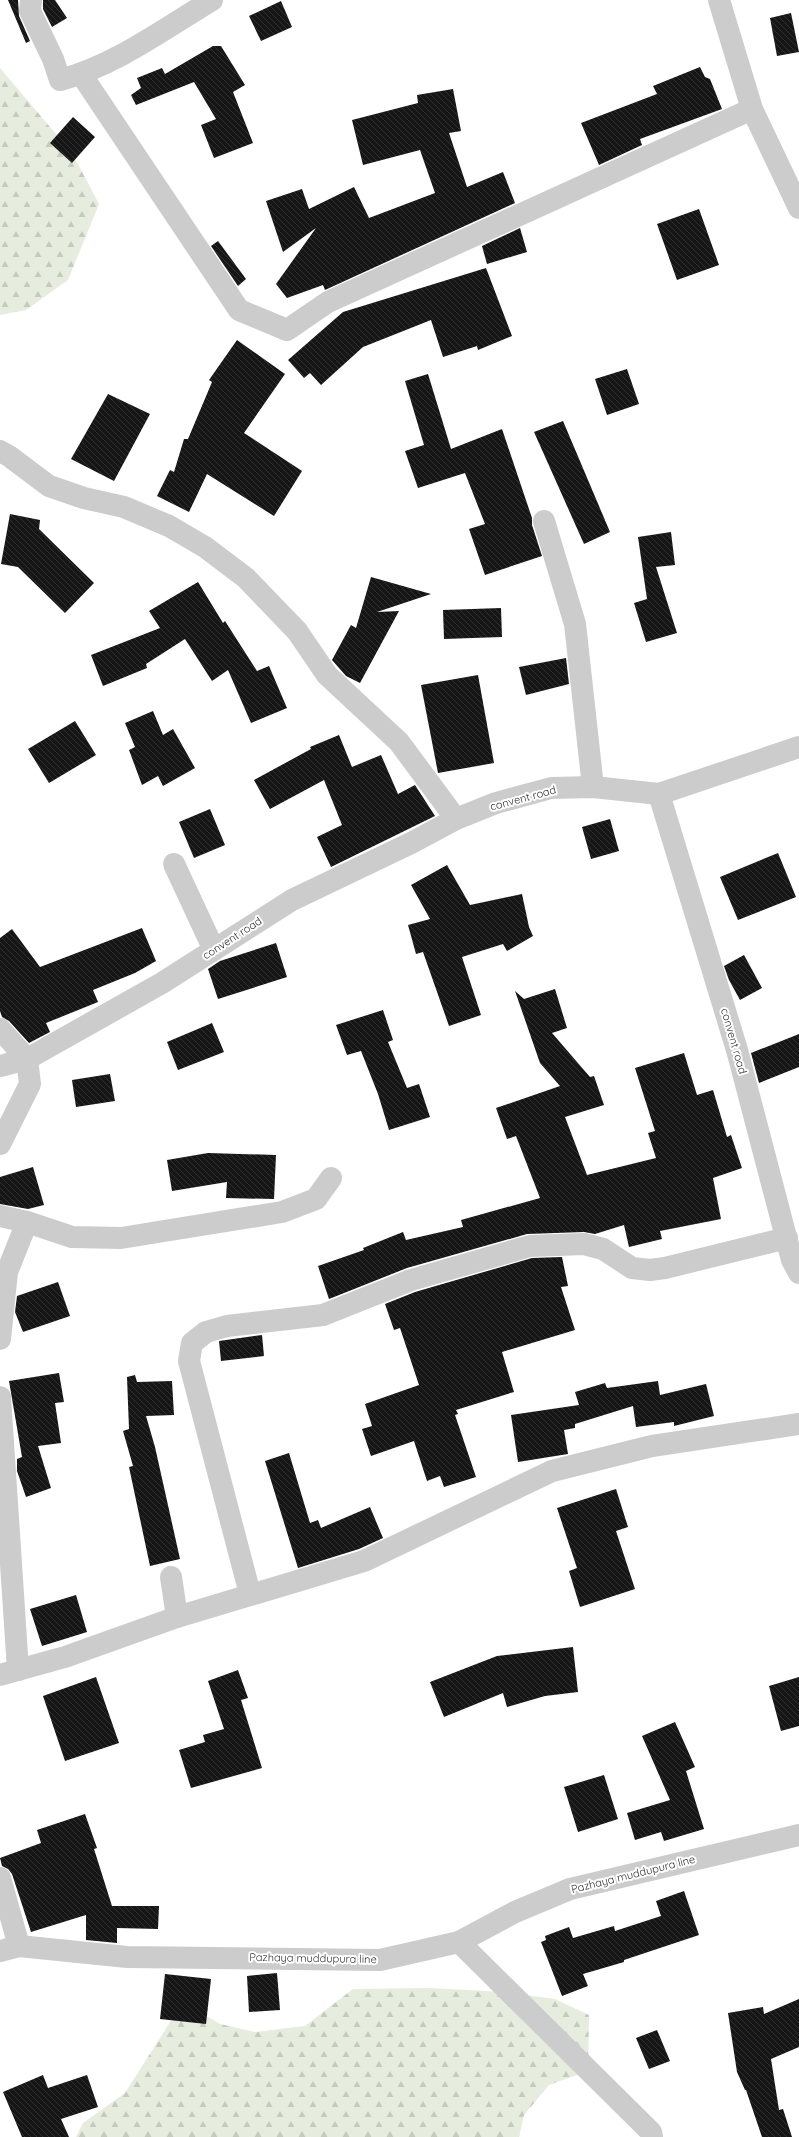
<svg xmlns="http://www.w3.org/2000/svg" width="799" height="2137" font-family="Quicksand,sans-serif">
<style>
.forest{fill:url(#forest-firs)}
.building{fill:url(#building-back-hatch)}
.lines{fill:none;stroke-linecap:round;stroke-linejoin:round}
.minor{stroke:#ccc;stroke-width:22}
.labels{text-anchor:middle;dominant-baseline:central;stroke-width:4;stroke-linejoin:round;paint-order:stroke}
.street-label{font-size:11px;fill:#2f2f2f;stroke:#fff}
</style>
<defs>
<pattern id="forest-firs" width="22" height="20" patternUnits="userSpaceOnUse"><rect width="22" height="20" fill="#e6ecde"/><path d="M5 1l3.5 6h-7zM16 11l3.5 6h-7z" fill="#c6cbbf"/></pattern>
<pattern id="building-back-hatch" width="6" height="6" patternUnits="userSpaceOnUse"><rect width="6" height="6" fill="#161616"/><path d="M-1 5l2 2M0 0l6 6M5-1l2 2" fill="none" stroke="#303030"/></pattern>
</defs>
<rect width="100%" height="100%" fill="#fff"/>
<!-- forest -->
<g class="forest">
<path d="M 0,68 L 72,153 L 99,204 L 68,280 L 26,310 L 0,315 Z"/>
<path d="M 430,1988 L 503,1992 L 555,1999 L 589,2015 L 588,2071 L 549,2085 L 524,2115 L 519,2137 L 76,2137 L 83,2123 L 125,2093 L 174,2016 L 196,2010 L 220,2024 L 255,2032 L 305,2026 L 353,1989 Z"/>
</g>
<!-- building -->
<g class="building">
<path d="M 8,0 L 18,0 L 19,16 L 30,41 L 26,43 Z"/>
<path d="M 43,0 L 55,0 L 67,18 L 52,27 L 43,9 Z"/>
<path d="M 281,1 L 292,27 L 261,41 L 249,16 Z"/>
<path d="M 791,13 L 799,52 L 777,56 L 770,18 Z"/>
<path d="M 213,46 L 221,46 L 245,85 L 233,92 L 253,143 L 214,158 L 201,125 L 216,119 L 194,82 L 136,105 L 131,95 L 141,88 L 137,78 L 162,68 L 165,74 Z"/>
<path d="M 700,67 L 705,77 L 710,79 L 722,109 L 640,139 L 642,145 L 599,165 L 581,123 L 657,94 L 653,86 Z"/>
<path d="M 453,89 L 461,131 L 449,133 L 467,187 L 503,172 L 515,203 L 325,290 L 323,285 L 287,298 L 276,284 L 316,228 L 283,252 L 266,201 L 302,189 L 309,209 L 354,187 L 369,218 L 435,193 L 420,150 L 363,165 L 352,120 L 418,103 L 417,95 Z"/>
<path d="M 73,117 L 95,137 L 72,163 L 50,143 Z"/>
<path d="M 699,209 L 719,265 L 677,280 L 657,224 Z"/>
<path d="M 520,228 L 527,252 L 487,264 L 482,246 Z"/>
<path d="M 218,241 L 246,279 L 238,286 L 211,246 Z"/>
<path d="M 486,268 L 512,336 L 478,350 L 477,346 L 443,357 L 431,320 L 363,347 L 321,385 L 310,373 L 304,378 L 288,360 L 343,312 Z"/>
<path d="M 237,340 L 285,374 L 244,433 L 302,471 L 274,516 L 207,474 L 189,512 L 157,496 L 170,470 L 174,472 L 184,439 L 188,439 L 212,382 L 209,380 Z"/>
<path d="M 627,369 L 639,404 L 607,415 L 595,379 Z"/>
<path d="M 428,374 L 451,449 L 502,429 L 532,518 L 532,525 L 542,556 L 485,575 L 469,529 L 485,524 L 465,473 L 418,488 L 405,451 L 424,445 L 405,381 Z"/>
<path d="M 108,394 L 150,414 L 114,481 L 71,459 Z"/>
<path d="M 563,421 L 610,532 L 584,544 L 534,432 Z"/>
<path d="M 10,514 L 40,520 L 39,529 L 94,583 L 65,613 L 18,567 L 1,564 Z"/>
<path d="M 671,532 L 675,565 L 656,567 L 677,633 L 646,642 L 634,603 L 647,599 L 638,537 Z"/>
<path d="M 371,577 L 431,594 L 377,612 L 399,611 L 360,683 L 346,676 L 332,660 L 351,625 L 356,628 Z"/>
<path d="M 198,582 L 223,623 L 225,621 L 257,671 L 269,666 L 287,708 L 251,723 L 228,670 L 212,681 L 185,639 L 146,664 L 147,668 L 103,686 L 91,655 L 160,628 L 149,611 Z"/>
<path d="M 501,608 L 502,637 L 444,639 L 443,610 Z"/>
<path d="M 566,658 L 569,684 L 526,695 L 519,667 Z"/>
<path d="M 478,675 L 494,763 L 438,773 L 421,685 Z"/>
<path d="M 153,711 L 163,735 L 173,729 L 195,768 L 163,786 L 158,776 L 142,785 L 129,750 L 135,747 L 125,723 Z"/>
<path d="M 75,721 L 96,755 L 49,783 L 28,749 Z"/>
<path d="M 339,735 L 352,767 L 381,755 L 398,794 L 415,785 L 435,816 L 331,867 L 317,837 L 342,825 L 324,780 L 270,809 L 254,780 L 311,749 L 310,747 Z"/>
<path d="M 210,809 L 225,845 L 194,858 L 179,822 Z"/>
<path d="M 610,819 L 619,851 L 591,859 L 582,827 Z"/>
<path d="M 778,853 L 796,897 L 738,920 L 720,877 Z"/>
<path d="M 447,865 L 470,905 L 522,894 L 529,927 L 533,936 L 507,951 L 503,944 L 462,957 L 481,1015 L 449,1026 L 423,952 L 416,954 L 408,925 L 430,919 L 411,885 Z"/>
<path d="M 142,928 L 156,961 L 135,973 L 93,990 L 98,1002 L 46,1023 L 50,1032 L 29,1043 L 9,1021 L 2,1017 L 0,1011 L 0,938 L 12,929 L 40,967 Z"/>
<path d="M 276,943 L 287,977 L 218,999 L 208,969 L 220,961 Z"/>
<path d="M 744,955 L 762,988 L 740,1000 L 729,980 L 724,966 Z"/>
<path d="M 555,989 L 567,1028 L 552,1033 L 590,1077 L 594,1076 L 604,1105 L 565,1117 L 587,1175 L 656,1158 L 648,1133 L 655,1131 L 635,1068 L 684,1053 L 697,1095 L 713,1090 L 727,1137 L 731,1135 L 742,1168 L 713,1178 L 721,1219 L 660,1231 L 662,1239 L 629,1247 L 624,1225 L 595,1234 L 584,1232 L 527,1234 L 407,1268 L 329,1299 L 318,1266 L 364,1250 L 363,1248 L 403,1232 L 406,1240 L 463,1227 L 461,1220 L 540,1198 L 516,1136 L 507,1139 L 496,1108 L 560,1086 L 540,1063 L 515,991 L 524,999 Z"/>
<path d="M 383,1010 L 393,1040 L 388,1042 L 407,1088 L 419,1084 L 430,1117 L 389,1130 L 378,1094 L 361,1051 L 347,1055 L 336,1025 Z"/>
<path d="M 212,1023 L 224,1052 L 178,1070 L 167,1042 Z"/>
<path d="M 799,1034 L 799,1067 L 759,1083 L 751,1053 Z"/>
<path d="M 110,1074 L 115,1101 L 76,1107 L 72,1080 Z"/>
<path d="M 208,1153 L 276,1155 L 274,1199 L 226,1198 L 227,1182 L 172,1191 L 167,1160 Z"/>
<path d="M 33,1167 L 44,1205 L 28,1209 L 0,1204 L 0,1177 Z"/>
<path d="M 562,1257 L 568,1286 L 561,1287 L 575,1330 L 502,1352 L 514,1392 L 456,1410 L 458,1414 L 455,1415 L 476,1477 L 444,1487 L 440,1476 L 427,1481 L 414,1441 L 371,1456 L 362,1429 L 372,1426 L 365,1404 L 419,1385 L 400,1328 L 394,1330 L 385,1304 L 415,1292 L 532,1258 Z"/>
<path d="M 58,1282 L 70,1316 L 23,1332 L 15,1312 L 17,1296 Z"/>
<path d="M 262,1335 L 264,1356 L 221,1361 L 219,1341 Z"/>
<path d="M 59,1373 L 64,1402 L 55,1403 L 61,1443 L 38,1446 L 51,1488 L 26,1497 L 17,1471 L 17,1459 L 22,1457 L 9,1381 Z"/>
<path d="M 135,1375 L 137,1382 L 172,1381 L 174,1415 L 146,1416 L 155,1447 L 180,1559 L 150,1566 L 129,1467 L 133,1466 L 123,1431 L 129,1429 L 127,1377 Z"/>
<path d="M 658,1381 L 660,1395 L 706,1384 L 714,1416 L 674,1426 L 674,1422 L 636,1427 L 633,1406 L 575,1424 L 575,1428 L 564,1430 L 568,1454 L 518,1462 L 511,1415 L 579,1405 L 575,1392 L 605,1383 L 607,1388 Z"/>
<path d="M 289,1453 L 310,1523 L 318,1520 L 321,1528 L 370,1507 L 383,1538 L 359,1549 L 298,1568 L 265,1461 Z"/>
<path d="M 616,1489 L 628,1527 L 616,1531 L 635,1589 L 580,1607 L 569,1571 L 577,1568 L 557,1508 Z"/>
<path d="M 76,1595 L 87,1632 L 42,1646 L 30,1609 Z"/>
<path d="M 573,1647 L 578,1692 L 545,1696 L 507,1707 L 503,1693 L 444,1717 L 430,1682 L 497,1656 Z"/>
<path d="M 238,1670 L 248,1698 L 241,1700 L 262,1768 L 191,1788 L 179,1750 L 205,1742 L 203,1735 L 224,1729 L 208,1681 Z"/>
<path d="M 96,1677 L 119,1743 L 65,1761 L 43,1696 Z"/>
<path d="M 799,1677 L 799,1726 L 781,1731 L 769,1686 Z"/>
<path d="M 675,1722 L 695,1767 L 686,1771 L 704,1829 L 664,1841 L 661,1832 L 635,1840 L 627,1813 L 670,1800 L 642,1736 Z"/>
<path d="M 604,1775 L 618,1819 L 578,1832 L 564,1787 Z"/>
<path d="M 85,1814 L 97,1848 L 94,1849 L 112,1906 L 159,1906 L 158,1929 L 117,1928 L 117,1943 L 86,1940 L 86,1915 L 31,1932 L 12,1874 L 8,1869 L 2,1866 L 0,1858 L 41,1843 L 37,1830 Z"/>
<path d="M 684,1891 L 699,1935 L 624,1960 L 624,1962 L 583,1974 L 588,1986 L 562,1996 L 541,1942 L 546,1940 L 545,1936 L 569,1927 L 573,1938 L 614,1926 L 615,1931 L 661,1916 L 656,1901 Z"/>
<path d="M 277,1973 L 280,2010 L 249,2012 L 247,1976 Z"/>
<path d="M 165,1974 L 211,1979 L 206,2024 L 160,2019 Z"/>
<path d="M 799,1999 L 799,2047 L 771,2059 L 779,2110 L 783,2109 L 792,2137 L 762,2137 L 746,2090 L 745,2090 L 737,2072 L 728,2013 L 763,2007 L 764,2014 Z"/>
<path d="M 657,2030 L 670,2061 L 649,2069 L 636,2038 Z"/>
<path d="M 43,2075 L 48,2088 L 87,2075 L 98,2107 L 61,2119 L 69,2137 L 22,2137 L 3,2092 Z"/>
</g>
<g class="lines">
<!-- minor -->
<g class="minor">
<path d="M 31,0 L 30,11 L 53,59 L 60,80 C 116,65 164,29 212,0"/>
<path d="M 719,0 L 752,109 L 799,208"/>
<path d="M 81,74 L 239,310 L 287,330 L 328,302 L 752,109"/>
<path d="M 0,451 L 9,456 L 49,486 L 84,498 L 124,507 L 169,526 L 205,547 L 246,578 L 297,631 L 327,675 L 399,742 L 456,819"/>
<path d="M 544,521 L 575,624 L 593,787"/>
<path d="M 659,794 L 799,747"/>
<path d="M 174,864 L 214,950"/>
<path d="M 0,1029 L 27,1059 L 30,1084 L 0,1144"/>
<path d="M 0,1066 L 27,1059 L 162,983 L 292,900 L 411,843 L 456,819 L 496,803 L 551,788 L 593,787 L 659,794 L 737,1050 L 792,1260 L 799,1273"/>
<path d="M 0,1216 L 27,1222 L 72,1237 L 121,1238 L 282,1212 L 316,1199 L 331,1178"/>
<path d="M 0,1339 L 7,1272 L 27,1222"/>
<path d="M 0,1397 L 18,1670"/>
<path d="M 171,1577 L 177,1617"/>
<path d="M 250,1594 L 189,1361 L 192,1343 L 206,1332 L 227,1326 L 323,1315 L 411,1280 L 530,1246 L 584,1244 L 603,1249 L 632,1268 L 650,1270 L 665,1268 L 787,1238"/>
<path d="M 0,1675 L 65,1657 L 177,1617 L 364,1561 L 552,1471 L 652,1446 L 799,1424"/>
<path d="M 0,1878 L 19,1946"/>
<path d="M 459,1942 L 651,2132 L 652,2137"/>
<path d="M 0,1951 L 19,1946 L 127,1957 L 380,1960 L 459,1942 L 515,1912 L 570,1889 L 799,1835"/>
</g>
</g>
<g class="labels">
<!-- street labels -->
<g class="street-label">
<text transform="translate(523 798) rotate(-15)">convent road</text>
<text transform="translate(232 938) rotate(-33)">convent road</text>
<text transform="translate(734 1041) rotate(74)">convent road</text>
<text transform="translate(633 1874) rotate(-14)">Pazhaya muddupura line</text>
<text transform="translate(313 1958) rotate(1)">Pazhaya muddupura line</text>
</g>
</g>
</svg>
